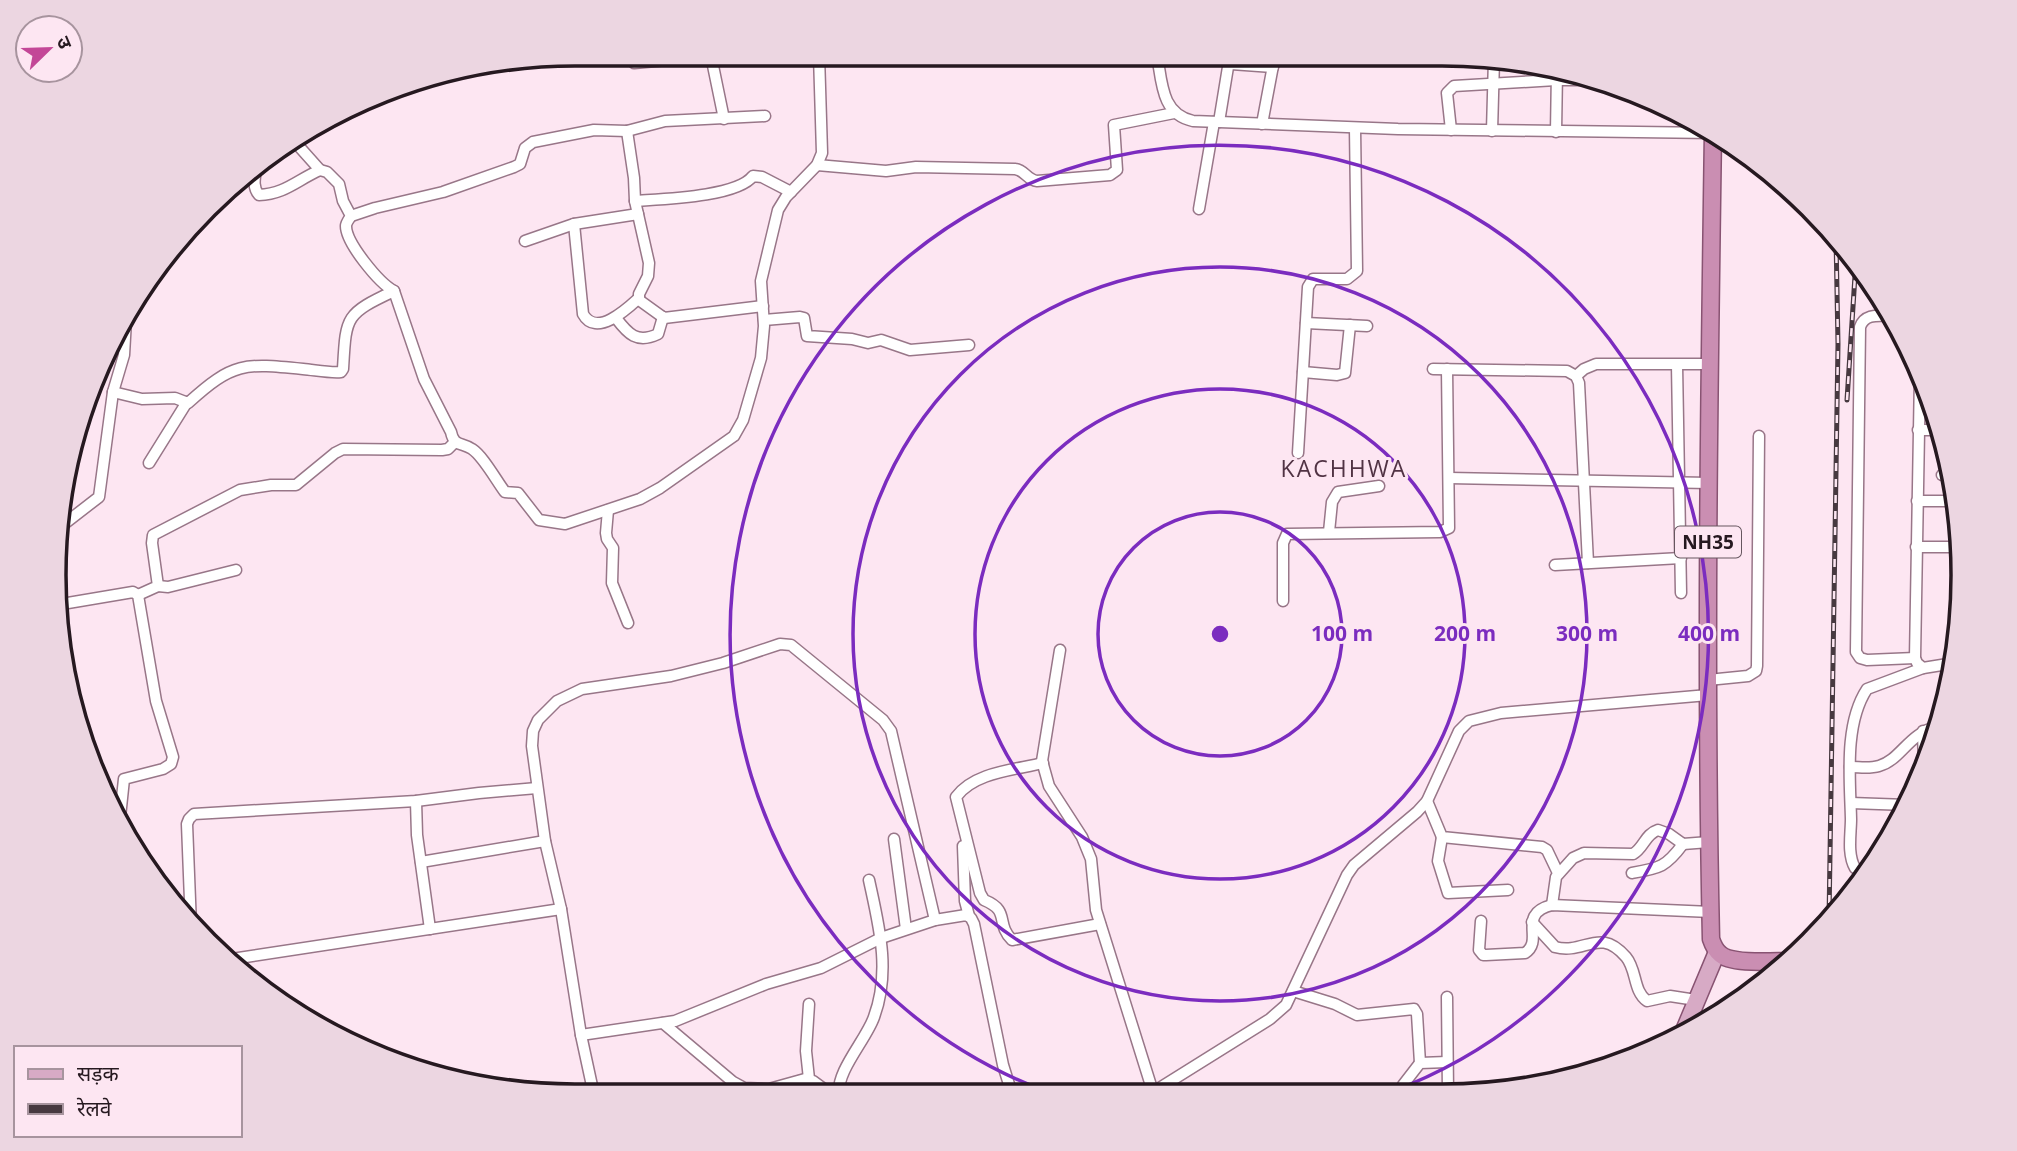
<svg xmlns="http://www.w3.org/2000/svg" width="2017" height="1151" font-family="'Open Sans','Noto Sans Devanagari',sans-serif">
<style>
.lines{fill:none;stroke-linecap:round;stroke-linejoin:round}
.minor-casing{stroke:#987688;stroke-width:13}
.primary-casing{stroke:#885372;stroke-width:19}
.trunk-casing{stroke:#885372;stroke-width:19}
.minor{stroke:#fff;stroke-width:10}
.primary{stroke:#d7aac5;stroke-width:16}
.trunk{stroke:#ca8eb2;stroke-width:16}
.rail-casing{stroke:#473940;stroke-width:5}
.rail{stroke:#fde6f2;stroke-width:2.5;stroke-dasharray:8;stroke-linecap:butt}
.ring{fill:none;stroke:#7b2cbf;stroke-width:3.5}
.labels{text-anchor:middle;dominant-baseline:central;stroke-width:6;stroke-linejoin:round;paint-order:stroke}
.shield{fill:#fde6f2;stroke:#66565f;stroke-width:2}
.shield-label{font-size:19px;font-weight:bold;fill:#261920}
.neighbourhood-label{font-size:23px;letter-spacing:2px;fill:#513344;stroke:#fde6f2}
.rim{fill:none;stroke:#261920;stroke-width:3.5}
.centre{fill:#7b2cbf;stroke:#fde6f2;stroke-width:3.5}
.ring-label{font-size:21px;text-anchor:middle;font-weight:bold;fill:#7b2cbf;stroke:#fde6f2;stroke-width:6;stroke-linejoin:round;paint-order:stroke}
</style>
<rect width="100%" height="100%" fill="#fde6f2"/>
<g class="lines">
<defs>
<g id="minor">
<path d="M 1157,55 C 1162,82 1161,114 1193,121 L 1398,129 L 1713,133"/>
<path d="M 634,63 L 711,56 L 724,119"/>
<path d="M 1219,122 L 1228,67 L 1231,64 L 1273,67"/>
<path d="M 1262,124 L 1275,55"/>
<path d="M 1451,130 L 1447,93 L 1454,86 L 1556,80 L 1600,80"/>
<path d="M 627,131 L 634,178 L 635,201 L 649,263 L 648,276 L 639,294 L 639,300 L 664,318 L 763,306"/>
<path d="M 1492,131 L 1494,59"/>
<path d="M 1556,132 L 1557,71"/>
<path d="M 295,142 L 320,170 L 327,172 L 339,184 L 343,201 L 351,216 C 349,219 346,223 346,226 C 346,243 379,283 394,291 L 424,379 L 451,432 C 454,447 462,442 472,449 C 483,456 496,480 505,492 L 518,493 L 539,520 L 565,524 L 640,499 L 660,488 L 734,436 L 743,420 L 761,358 L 764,326 L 761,281 L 778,210 L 786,197 L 817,165 L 822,153 L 819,55"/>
<path d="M 257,163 C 256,174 251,186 259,195 C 285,194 297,180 320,170"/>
<path d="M 817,165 L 886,171 L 916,167 L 1015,169 C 1025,170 1027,180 1037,181 L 1110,175 L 1117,170 L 1114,125 L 1174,113"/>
<path d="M 635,201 C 662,199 737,197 753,176 L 762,177 L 791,192"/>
<path d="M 1199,209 L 1214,122"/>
<path d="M 351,216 L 375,208 L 443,192 L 514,167 L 520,164 L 525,148 L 533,142 L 594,130 L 627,131 L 665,121 L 765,116"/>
<path d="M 574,224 L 583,314 C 596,338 627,309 639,298"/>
<path d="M 525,241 L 574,224 L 638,214"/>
<path d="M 1891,316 C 1879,316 1865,313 1860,327 L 1856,652 L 1860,658 L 1867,660 L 1915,658"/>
<path d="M 616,318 C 628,334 637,344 658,334 L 663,317"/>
<path d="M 764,320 L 800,317 L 804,318 L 807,336 L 852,339 L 868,343 L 881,340 L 910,350 L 969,345"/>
<path d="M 1306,323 L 1367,326"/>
<path d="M 1677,365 L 1681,593"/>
<path d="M 1433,369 L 1567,371 L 1576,376 L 1579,383 L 1588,563"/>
<path d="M 1303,372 L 1337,375 L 1345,373 L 1350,325"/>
<path d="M 1920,374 L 1915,658 L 1917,663 L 1923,668 L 1954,663"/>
<path d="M 1576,376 L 1584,369 L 1596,364 L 1710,364"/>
<path d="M 113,392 L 142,399 L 175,398 L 188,403 C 233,362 244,363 303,369 C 315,370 329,373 341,372 L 343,369 C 346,316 345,314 394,291"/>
<path d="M 1918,430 L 1941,430"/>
<path d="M 1298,453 L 1308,287 L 1313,279 L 1347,279 L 1357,271 L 1355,128"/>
<path d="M 149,463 L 187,402"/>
<path d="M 1942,475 L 1951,475"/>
<path d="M 1449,478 L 1709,483"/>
<path d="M 1917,501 L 1955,501"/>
<path d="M 608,510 L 606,533 L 607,539 L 613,548 L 612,583 L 628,623"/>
<path d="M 64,524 L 99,497 L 113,392 L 124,355 L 126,320"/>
<path d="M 1329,532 L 1332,502 L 1338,492 L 1379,486"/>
<path d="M 1916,547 L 1961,547"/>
<path d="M 1555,565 L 1681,558"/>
<path d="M 158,586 L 168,587 L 236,570"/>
<path d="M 138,595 L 158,586 L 152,543 L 153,535 L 240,490 L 271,485 L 296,485 L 335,453 L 343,449 L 442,450 L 448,449 L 455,442"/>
<path d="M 1283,601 L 1283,543 L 1287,534 L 1440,532 L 1449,528 L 1447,369"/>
<path d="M 56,605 L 133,592 L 138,595 L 156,701 L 173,757 L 171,764 L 163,769 L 124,779 L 120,817"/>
<path d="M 1060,650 L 1042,761 L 1049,786 L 1082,837 L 1091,859 L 1096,910 L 1153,1092"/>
<path d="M 1708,680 L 1748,676 L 1756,671 L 1757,666 L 1759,436"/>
<path d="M 1923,731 L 1924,767"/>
<path d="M 1043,763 C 1015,770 974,772 956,797 L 980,893 L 984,900 C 1011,911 995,923 1012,940 L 1100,924"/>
<path d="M 1850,767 C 1860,767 1869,769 1879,766 C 1901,760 1908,733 1939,726"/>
<path d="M 416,801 L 417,835 L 430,929"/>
<path d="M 1427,801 L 1442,837 L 1542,847 L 1547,850 L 1558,873"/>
<path d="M 1851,803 L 1907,805"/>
<path d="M 1442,837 L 1438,861 L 1448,893 L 1508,890"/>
<path d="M 894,839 L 906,929"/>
<path d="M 963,846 L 965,901 L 969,916"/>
<path d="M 421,862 L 545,841"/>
<path d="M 1866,871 L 1855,868 C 1847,854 1851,834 1851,819 C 1850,778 1844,724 1867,689 L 1923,668"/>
<path d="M 1632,873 C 1660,868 1666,867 1683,844"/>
<path d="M 1552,905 L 1556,877 L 1573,858 L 1584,853 L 1633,854 C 1644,848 1645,834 1658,830 L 1669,834 L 1683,844 L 1709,842"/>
<path d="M 1481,921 L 1479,950 L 1483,955 L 1486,955 L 1525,953 C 1545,940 1516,914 1552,905 L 1711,912"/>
<path d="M 1532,922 L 1555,947 C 1585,955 1599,926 1626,957 C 1637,970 1633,991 1647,1001 L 1670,996 L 1696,1000"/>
<path d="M 191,926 L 187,824 L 189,819 L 194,814 L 416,801 L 479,793 L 537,788"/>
<path d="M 232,959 L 561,909"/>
<path d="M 1293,991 L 1335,1004 L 1357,1015 L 1414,1009 L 1417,1014 L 1420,1063"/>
<path d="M 1447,997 L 1448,1093"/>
<path d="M 809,1004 L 806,1051 L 809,1079"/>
<path d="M 663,1023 L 733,1082 L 744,1088 L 769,1089 L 805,1079 L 813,1081 L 832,1095"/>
<path d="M 581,1035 L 675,1021 L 766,984 L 821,968 L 881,938 L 935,920 L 966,915 L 971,918 L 974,924 L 1003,1065 L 1012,1094"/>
<path d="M 1402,1093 L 1403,1085 L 1420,1063 L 1447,1062"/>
<path d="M 1150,1094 L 1270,1019 L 1286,1005 L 1347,875 L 1354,865 L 1417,812 L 1427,801 L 1459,731 L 1469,721 L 1501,713 L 1708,695"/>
<path d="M 594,1095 L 581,1035 L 561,909 L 545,841 L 532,746 L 533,731 L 538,720 L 557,701 L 582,689 L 671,676 L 723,663 L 780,644 L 791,645 L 883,720 L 891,731 L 935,920"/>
<path d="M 839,1095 C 836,1071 866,1040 874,1017 C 891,971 879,926 869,880"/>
</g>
<path id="primary" d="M 1683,1033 L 1717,952"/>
<path id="trunk" d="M 1713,132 C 1709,401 1705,670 1711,939 C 1713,945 1715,950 1720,954 C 1732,965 1773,961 1790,961"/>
</defs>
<!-- minor casing -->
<use href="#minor" class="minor-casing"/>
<!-- primary casing -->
<use href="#primary" class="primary-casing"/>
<!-- trunk casing -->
<use href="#trunk" class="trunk-casing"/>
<!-- minor -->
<use href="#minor" class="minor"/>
<!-- primary -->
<use href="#primary" class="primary"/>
<!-- trunk -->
<use href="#trunk" class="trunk"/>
<defs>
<g id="rail">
<path d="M 1847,400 L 1856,260"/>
<path d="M 1829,919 L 1838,344 L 1836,238"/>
</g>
</defs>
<!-- rail casing -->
<use href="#rail" class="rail-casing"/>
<!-- rail -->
<use href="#rail" class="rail"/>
</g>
<!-- distance rings -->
<g class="ring">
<circle cx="1220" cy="634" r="122"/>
<circle cx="1220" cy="634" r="245"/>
<circle cx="1220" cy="634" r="367"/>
<path d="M1053 1094A489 489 0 1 1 1391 1092"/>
</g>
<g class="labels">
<!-- shield labels -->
<rect class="shield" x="1675" y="526.5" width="66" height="31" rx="5"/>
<g class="shield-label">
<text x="1708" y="542">NH35</text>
</g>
<!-- neighbourhood labels -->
<g class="neighbourhood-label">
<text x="1344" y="468">KACHHWA</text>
</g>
</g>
<!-- crop -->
<path d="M0 0H2017V1151H0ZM575 66H1442A509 509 0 0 1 1951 575V575A509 509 0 0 1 1442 1084H575A509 509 0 0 1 66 575V575A509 509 0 0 1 575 66Z" fill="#ecd6e1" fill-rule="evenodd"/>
<path class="rim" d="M575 66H1442A509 509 0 0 1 1951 575V575A509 509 0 0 1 1442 1084H575A509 509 0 0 1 66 575V575A509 509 0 0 1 575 66Z"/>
<circle cx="1220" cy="634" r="10" class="centre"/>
<g class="ring-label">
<text x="1342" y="641">100 m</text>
<text x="1465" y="641">200 m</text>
<text x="1587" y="641">300 m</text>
<text x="1709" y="641">400 m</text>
</g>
<!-- legend -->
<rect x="14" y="1046" width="228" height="91" fill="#fde6f2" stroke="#a7949e" stroke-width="2"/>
<rect x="28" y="1069" width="35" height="10" fill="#d7aac5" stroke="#a7949e" stroke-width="2"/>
<text x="77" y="1081" font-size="21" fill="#261920">सड़क</text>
<rect x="28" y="1104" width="35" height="10" fill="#473940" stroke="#a7949e" stroke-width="2"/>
<text x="77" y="1116" font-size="21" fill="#261920">रेलवे</text>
<!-- north arrow -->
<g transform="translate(49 49) rotate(67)"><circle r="33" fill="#fde6f2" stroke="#a7949e" stroke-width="2"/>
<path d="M0-5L12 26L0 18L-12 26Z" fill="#c34797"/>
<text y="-10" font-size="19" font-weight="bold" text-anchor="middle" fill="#261920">उ</text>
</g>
</svg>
